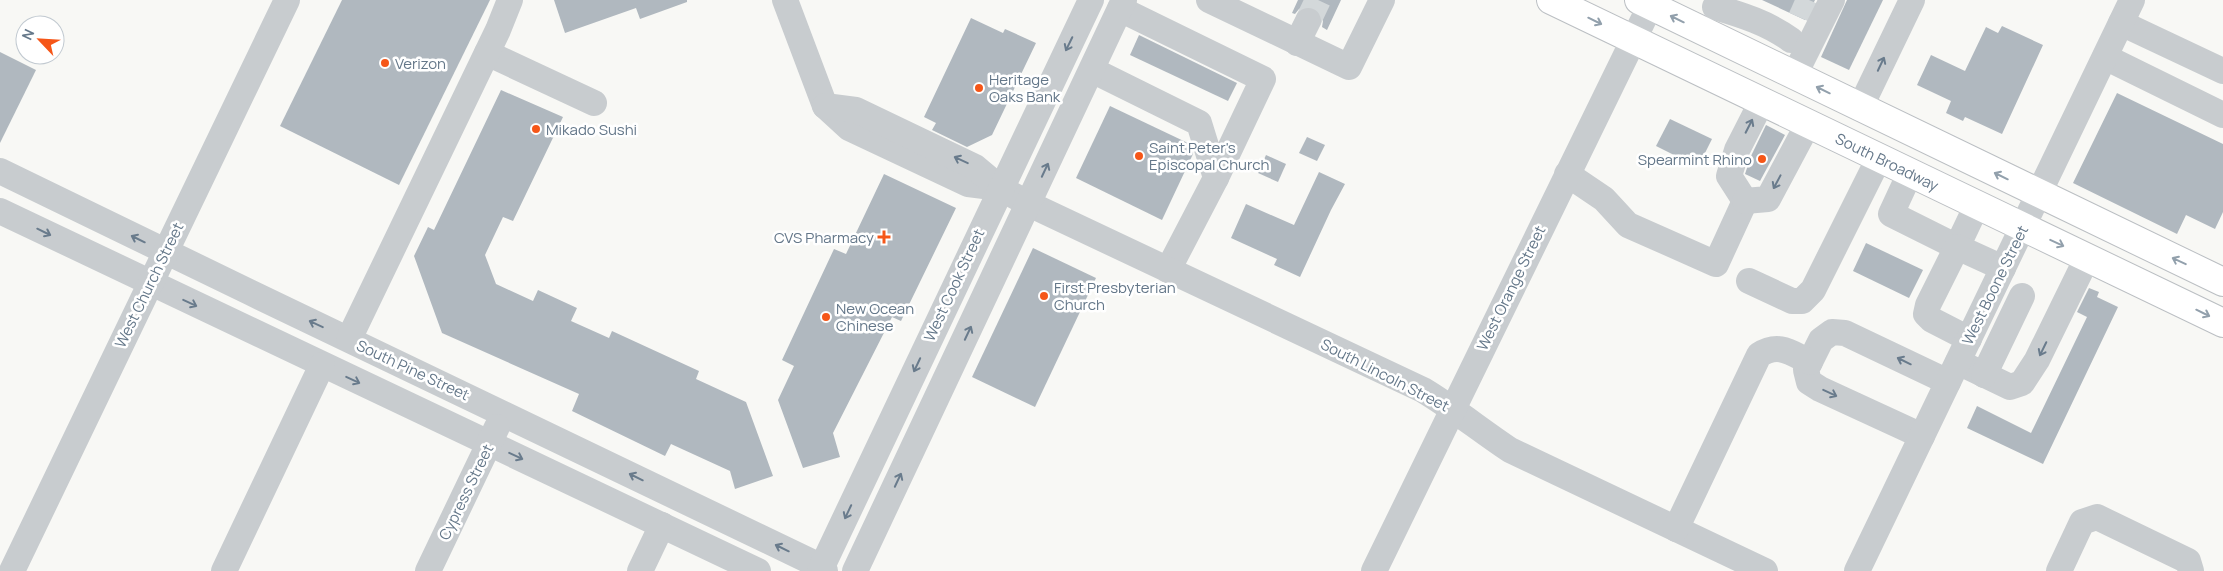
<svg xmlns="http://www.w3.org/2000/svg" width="2223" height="571" font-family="Manrope,sans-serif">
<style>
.building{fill:#b0b8bf}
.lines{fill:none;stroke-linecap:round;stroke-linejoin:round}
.minor-tunnel{stroke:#d3d8da;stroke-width:26;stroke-dasharray:26 13;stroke-linecap:butt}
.major-casing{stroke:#bbbfc3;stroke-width:30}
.minor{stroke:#c8cccf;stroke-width:26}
.major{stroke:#fff;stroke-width:28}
.oneway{stroke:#92a0ac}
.oneway2{stroke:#697b8c}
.poi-dot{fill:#f55618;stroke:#fff;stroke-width:2}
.labels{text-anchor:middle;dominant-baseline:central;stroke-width:5;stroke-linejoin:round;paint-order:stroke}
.poi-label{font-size:15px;fill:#647789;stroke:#fff;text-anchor:start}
.street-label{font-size:15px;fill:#647789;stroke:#fff}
</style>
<rect width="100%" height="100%" fill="#f8f8f5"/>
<!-- building -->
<g class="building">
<path d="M 342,0 L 490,0 L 399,185 L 280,126 Z"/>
<path d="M 554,0 L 687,0 L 687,2 L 640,19 L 636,8 L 565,33 Z"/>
<path d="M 1298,0 L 1341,0 L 1327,30 L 1322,27 L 1323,21 L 1321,13 L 1314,7 L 1307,6 L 1299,9 L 1295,14 L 1292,13 Z"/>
<path d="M 1762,0 L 1815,0 L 1805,20 Z"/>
<path d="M 1847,0 L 1883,0 L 1849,70 L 1821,57 Z"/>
<path d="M 971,18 L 1003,33 L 1005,29 L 1036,43 L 992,135 L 967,147 L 932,130 L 936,123 L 924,117 Z"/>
<path d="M 2002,26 L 2043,45 L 2002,134 L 1965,117 L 1963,121 L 1946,113 L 1951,101 L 1917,85 L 1931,55 L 1965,71 L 1986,27 L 1998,33 Z"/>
<path d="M 1139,35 L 1237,83 L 1228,101 L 1130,55 Z"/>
<path d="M 0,52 L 36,70 L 0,143 Z"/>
<path d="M 501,90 L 563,117 L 513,221 L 503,217 L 485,255 L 496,284 L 533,301 L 538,290 L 577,308 L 571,321 L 609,338 L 612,331 L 699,371 L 696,379 L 746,402 L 773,476 L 735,489 L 730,471 L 671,444 L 665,456 L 572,411 L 579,394 L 442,333 L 414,256 L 428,227 L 434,230 Z"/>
<path d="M 2117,93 L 2223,144 L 2223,212 L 2215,229 L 2186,215 L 2177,234 L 2073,183 Z"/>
<path d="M 1110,106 L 1190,144 L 1193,154 L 1162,220 L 1076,178 Z"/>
<path d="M 1670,119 L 1712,139 L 1698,167 L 1656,146 Z"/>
<path d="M 1766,125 L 1785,135 L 1760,181 L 1745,174 L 1751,156 Z"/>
<path d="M 1307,137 L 1325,145 L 1317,161 L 1299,153 Z"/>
<path d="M 1266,155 L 1286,164 L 1278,182 L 1258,173 Z"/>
<path d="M 1319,172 L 1345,184 L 1331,210 L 1300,277 L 1274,265 L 1277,259 L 1231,238 L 1246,204 L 1294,225 Z"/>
<path d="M 884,174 L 956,208 L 901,321 L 892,317 L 833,433 L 840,457 L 803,468 L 778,400 L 794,366 L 782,360 L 834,249 L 846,254 Z"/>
<path d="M 1866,243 L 1923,270 L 1909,298 L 1853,271 Z"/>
<path d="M 1033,248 L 1096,278 L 1035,407 L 972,377 Z"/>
<path d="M 2089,288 L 2099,292 L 2097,297 L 2118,307 L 2043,464 L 1967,428 L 1977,406 L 2031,433 L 2087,317 L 2077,312 Z"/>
</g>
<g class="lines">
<!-- minor-tunnel -->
<g class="minor-tunnel">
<path d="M 1801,18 L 1809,0"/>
<path d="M 1308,21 L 1318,0"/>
</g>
<defs>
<g id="major">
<path d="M 1551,0 L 2223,323"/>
<path d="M 1639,0 L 2223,282"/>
</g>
</defs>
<!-- major casing -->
<use href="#major" class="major-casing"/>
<!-- minor -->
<g class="minor">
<path d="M 785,0 L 825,106 L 849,128 L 968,184 L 1000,188"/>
<path d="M 1209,0 L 1349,67 L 1382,0"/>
<path d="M 1715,7 C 1742,15 1768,23 1791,40"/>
<path d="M 1120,9 L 1263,79 L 1216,178 L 1168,270"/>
<path d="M 2121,23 L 2223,71"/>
<path d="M 1297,43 L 1308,21"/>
<path d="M 487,53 L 594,103"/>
<path d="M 2105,57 L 2223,115"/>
<path d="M 1092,70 L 1199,123 L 1216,178"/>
<path d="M 1794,76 L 1832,0"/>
<path d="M 825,106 L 856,110 L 975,167 L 1000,188 L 1029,204 L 1423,390 C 1453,408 1480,430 1510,450 L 1765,571"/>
<path d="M 1860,108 L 1912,0"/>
<path d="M 0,171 C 273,305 548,434 822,567 L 825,571"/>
<path d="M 1910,173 L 1891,214 L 1957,247 L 1977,205"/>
<path d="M 1567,174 L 1604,199 L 1628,225 L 1716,264 L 1745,201"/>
<path d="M 1745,201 L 1729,176 L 1737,150 L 1762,101"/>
<path d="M 1745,201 L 1768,199 L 1808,124"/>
<path d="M 0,211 L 758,571"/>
<path d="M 1749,281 L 1792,301 L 1802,301 L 1813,290 L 1879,158"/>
<path d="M 349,339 L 498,30 L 510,0"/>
<path d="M 1969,339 L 1932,320 L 1926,314 L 1928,305 L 1957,247 L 2003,268"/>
<path d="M 1958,362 L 2010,387 L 2022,383 L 2037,360 L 2087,258"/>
<path d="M 1984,375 L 2022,296"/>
<path d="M 1922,436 L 1820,389 L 1809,382 L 1806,370 L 1821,340 L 1832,332 L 1845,333 L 1948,382"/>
<path d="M 1676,529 L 1759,355 C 1779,342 1791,353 1810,362"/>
<path d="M 12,571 L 287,0"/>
<path d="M 224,571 L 322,365"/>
<path d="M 428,571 L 497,427"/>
<path d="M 640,571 L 662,525"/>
<path d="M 820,571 L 1091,0"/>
<path d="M 855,571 L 1124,0"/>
<path d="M 1374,571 L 1650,6"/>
<path d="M 1857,571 L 2132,0"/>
<path d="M 2059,571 L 2082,522 L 2097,517 L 2188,561 L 2191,571"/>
</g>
<!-- major -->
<use href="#major" class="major"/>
</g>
<!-- one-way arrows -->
<defs><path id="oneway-shaft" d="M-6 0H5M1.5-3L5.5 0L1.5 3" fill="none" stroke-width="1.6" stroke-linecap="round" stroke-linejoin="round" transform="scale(1.25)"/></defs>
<g class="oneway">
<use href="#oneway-shaft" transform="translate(1677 19) rotate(-154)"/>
<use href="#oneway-shaft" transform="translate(1595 21) rotate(26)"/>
<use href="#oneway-shaft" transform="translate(1823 90) rotate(-154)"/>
<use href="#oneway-shaft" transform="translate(2001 176) rotate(-154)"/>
<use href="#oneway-shaft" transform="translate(2057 243) rotate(25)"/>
<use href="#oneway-shaft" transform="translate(2179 261) rotate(-155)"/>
<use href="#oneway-shaft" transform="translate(2203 313) rotate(26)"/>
</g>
<g class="oneway2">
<use href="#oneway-shaft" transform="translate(1069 44) rotate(116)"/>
<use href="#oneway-shaft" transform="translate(1881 64) rotate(-65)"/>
<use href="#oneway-shaft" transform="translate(1749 126) rotate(-63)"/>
<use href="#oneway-shaft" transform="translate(961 160) rotate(-155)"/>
<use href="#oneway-shaft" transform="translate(1045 170) rotate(-65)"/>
<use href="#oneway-shaft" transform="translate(1777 182) rotate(118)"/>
<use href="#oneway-shaft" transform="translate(44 232) rotate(26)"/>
<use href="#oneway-shaft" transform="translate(138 239) rotate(-154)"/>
<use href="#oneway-shaft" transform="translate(190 303) rotate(25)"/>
<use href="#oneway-shaft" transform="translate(316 324) rotate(-155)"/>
<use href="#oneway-shaft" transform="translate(968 333) rotate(-65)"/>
<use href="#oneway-shaft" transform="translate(2043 349) rotate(116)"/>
<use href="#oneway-shaft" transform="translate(1904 361) rotate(-154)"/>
<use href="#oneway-shaft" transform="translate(917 365) rotate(115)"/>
<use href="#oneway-shaft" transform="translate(353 380) rotate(25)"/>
<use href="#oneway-shaft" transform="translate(1830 393) rotate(25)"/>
<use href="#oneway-shaft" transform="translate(516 456) rotate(25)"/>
<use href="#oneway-shaft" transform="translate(636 477) rotate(-154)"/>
<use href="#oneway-shaft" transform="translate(898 480) rotate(-65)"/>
<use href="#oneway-shaft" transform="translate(848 512) rotate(115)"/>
<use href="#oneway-shaft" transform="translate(782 548) rotate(-154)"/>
</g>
<!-- markers -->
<g class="poi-dot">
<circle cx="385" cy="63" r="5"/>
<circle cx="979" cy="88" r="5"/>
<circle cx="536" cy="129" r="5"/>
<circle cx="1139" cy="156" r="5"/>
<circle cx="1762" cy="159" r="5"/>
<path d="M881.5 229.5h5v5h5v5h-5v5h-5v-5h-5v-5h5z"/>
<circle cx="1044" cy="296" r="5"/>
<circle cx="826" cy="317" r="5"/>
</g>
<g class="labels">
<!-- poi labels -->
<g class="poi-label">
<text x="395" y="63">Verizon</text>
<text x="989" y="79">Heritage<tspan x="989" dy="17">Oaks Bank</tspan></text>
<text x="546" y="129">Mikado Sushi</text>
<text x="1149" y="147">Saint Peter's<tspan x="1149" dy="17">Episcopal Church</tspan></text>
<text x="1752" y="159" text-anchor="end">Spearmint Rhino</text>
<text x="874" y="237" text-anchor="end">CVS Pharmacy</text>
<text x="1054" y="287">First Presbyterian<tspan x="1054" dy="17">Church</tspan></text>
<text x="836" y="308">New Ocean<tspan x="836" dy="17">Chinese</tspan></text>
</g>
<!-- street labels -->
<g class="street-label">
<text transform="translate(1887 162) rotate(26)">South Broadway</text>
<text transform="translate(149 285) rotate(-64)">West Church Street</text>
<text transform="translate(954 285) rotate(-65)">West Cook Street</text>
<text transform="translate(1995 285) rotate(-64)">West Boone Street</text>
<text transform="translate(1511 288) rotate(-64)">West Orange Street</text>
<text transform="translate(413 370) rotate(25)">South Pine Street</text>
<text transform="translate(1385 375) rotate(27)">South Lincoln Street</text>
<text transform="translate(466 492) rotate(-64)">Cypress Street</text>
</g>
</g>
<!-- north arrow -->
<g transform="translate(40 40) rotate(295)"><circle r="24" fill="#ffffff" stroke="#c1c9d0"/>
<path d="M0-4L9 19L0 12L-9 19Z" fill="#f55618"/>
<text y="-8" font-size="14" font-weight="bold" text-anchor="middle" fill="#647789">N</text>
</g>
</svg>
